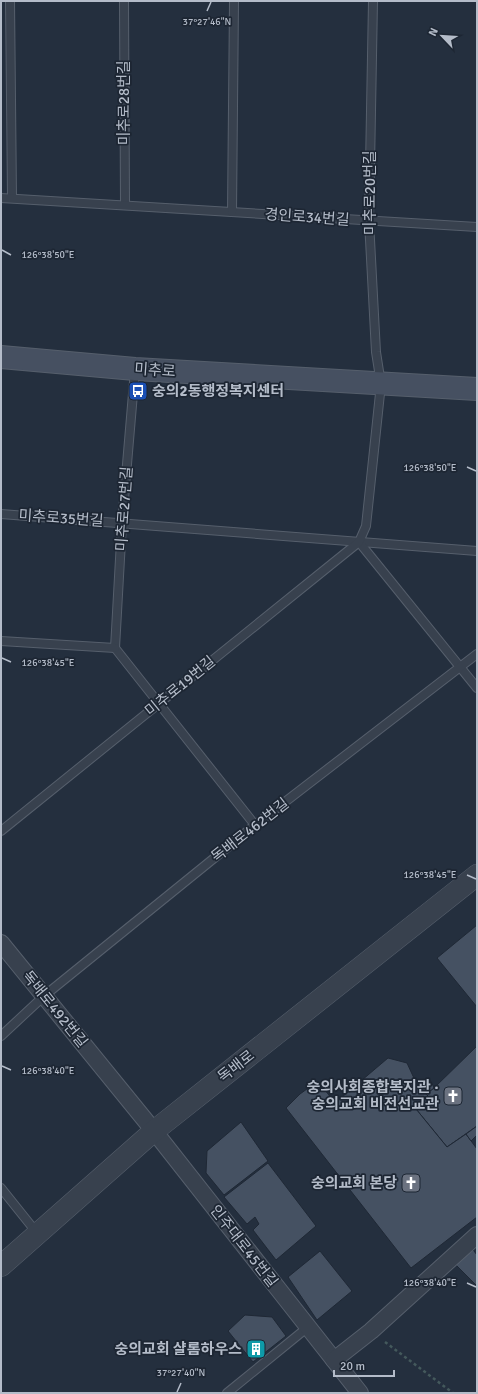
<svg xmlns="http://www.w3.org/2000/svg" width="478" height="1394" font-family="Signika,'Noto Sans KR',sans-serif">
<style>
.building{fill:#455162;stroke:#1f2835}
.lines{fill:none;stroke-linecap:round;stroke-linejoin:round}
.service-casing{stroke:#565f6c;stroke-width:10}
.minor-casing{stroke:#565f6c;stroke-width:18}
.tertiary-casing{stroke:#565f6c;stroke-width:22}
.secondary-casing{stroke:#565f6c;stroke-width:24}
.path{stroke:#44595c;stroke-width:2.5;stroke-dasharray:3 3;stroke-linecap:butt}
.service{stroke:#38414e;stroke-width:8}
.minor{stroke:#38414e;stroke-width:16}
.tertiary{stroke:#38414e;stroke-width:21}
.secondary{stroke:#465061;stroke-width:22}
.ticks{fill:none;stroke:#b4bcc9;stroke-width:1.5}
.labels{text-anchor:middle;dominant-baseline:central;stroke-width:3.5;stroke-linejoin:round;paint-order:stroke}
.street-label{font-size:15px;fill:#b4bcc9;stroke:#1d2633}
.poi-label{font-size:15px;font-weight:bold;fill:#b4bcc9;stroke:#1d2633;text-anchor:end}
.ticks-label{font-size:10px;text-anchor:middle;fill:#b4bcc9;stroke:#1d2633;stroke-width:3.5;stroke-linejoin:round;paint-order:stroke}
</style>
<rect width="100%" height="100%" fill="#242f3e"/>
<!-- building -->
<g class="building">
<path d="M 477,925 L 477,1007 L 437,958 Z"/>
<path d="M 477,1046 L 477,1126 L 447,1147 L 416,1109 L 431,1099 L 426,1094 L 434,1088 Z"/>
<path d="M 388,1058 L 407,1063 L 418,1087 L 431,1081 L 434,1088 L 426,1094 L 431,1099 L 416,1109 L 447,1147 L 466,1134 L 477,1149 L 477,1217 L 411,1268 L 286,1108 L 300,1094 L 318,1081 L 335,1103 Z"/>
<path d="M 241,1122 L 268,1161 L 224,1195 L 206,1173 L 207,1151 Z"/>
<path d="M 477,1126 L 477,1135 L 471,1141 L 466,1134 Z"/>
<path d="M 268,1163 L 316,1226 L 276,1260 L 253,1230 L 259,1224 L 255,1217 L 247,1224 L 224,1197 Z"/>
<path d="M 471,1247 L 477,1255 L 477,1286 L 453,1262 Z"/>
<path d="M 320,1251 L 352,1291 L 317,1320 L 288,1277 Z"/>
<path d="M 245,1315 L 272,1317 L 286,1336 L 253,1362 L 228,1331 Z"/>
</g>
<g class="lines">
<defs>
<g id="service">
<path d="M 10,1 L 12,198"/>
<path d="M 124,1 L 125,205"/>
<path d="M 1,198 L 477,227"/>
<path d="M 232,212 L 234,1"/>
<path d="M 135,370 L 122,523 L 115,648 L 255,825"/>
<path d="M 1,514 L 477,551"/>
<path d="M 359,542 L 477,688"/>
<path d="M 1,641 L 115,648"/>
<path d="M 1,831 L 359,542 L 366,526 L 381,384 L 376,352 L 369,221 L 373,1"/>
<path d="M 1,1036 L 44,996 L 255,825 L 477,654"/>
<path d="M 1,1188 L 37,1233"/>
<path d="M 227,1393 L 308,1327"/>
</g>
<g id="minor">
<path d="M 1,943 L 154,1131 L 360,1393"/>
<path d="M 334,1360 L 371,1331 L 477,1235"/>
</g>
<path id="tertiary" d="M 1,1266 L 154,1131 L 477,875"/>
<path id="secondary" d="M 1,357 L 135,369 L 477,389"/>
</defs>
<!-- service casing -->
<use href="#service" class="service-casing"/>
<!-- minor casing -->
<use href="#minor" class="minor-casing"/>
<!-- tertiary casing -->
<use href="#tertiary" class="tertiary-casing"/>
<!-- secondary casing -->
<use href="#secondary" class="secondary-casing"/>
<!-- path -->
<path class="path" d="M 385,1342 L 453,1393"/>
<!-- service -->
<use href="#service" class="service"/>
<!-- minor -->
<use href="#minor" class="minor"/>
<!-- tertiary -->
<use href="#tertiary" class="tertiary"/>
<!-- secondary -->
<use href="#secondary" class="secondary"/>
</g>
<!-- ticks -->
<path class="ticks" d="M 207,11 L 211,2M 2,250 L 11,255M 467,467 L 476,471M 2,658 L 11,662M 467,875 L 476,879M 2,1066 L 11,1070M 467,1283 L 476,1287M 177,1392 L 181,1383"/>
<!-- icons -->
<defs>
<symbol id="bus-square" viewBox="-11 -11 22 22"><rect x="-9" y="-9" width="18" height="18" rx="4" fill="#1a4fb4" stroke="#1d2633"/><path d="M-5-6H5V4H4V6H2V4H-2V6H-4V4H-5ZM-3.5-4V0h7V-4ZM-3.5 1.2v1.5H-2V1.2ZM2 1.2v1.5H3.5V1.2Z" fill="#fff"/></symbol>
<symbol id="church-square" viewBox="-11 -11 22 22"><rect x="-9" y="-9" width="18" height="18" rx="4" fill="#6b7280" stroke="#1d2633"/><path d="M-1.2-6h2.4v3.5h3.3v2.4h-3.3V6h-2.4V-.1h-3.3v-2.4h3.3Z" fill="#fff"/></symbol>
<symbol id="building-square" viewBox="-11 -11 22 22"><rect x="-9" y="-9" width="18" height="18" rx="4" fill="#0f9aa8" stroke="#1d2633"/><path d="M-4-6H4V6H1V3H-1V6H-4ZM-2.5-4.3h1.7v1.8h-1.7ZM.8-4.3h1.7v1.8H.8ZM-2.5-1h1.7V.8h-1.7ZM.8-1h1.7V.8H.8Z" fill="#fff"/></symbol>
</defs>
<g fill-rule="evenodd">
<use href="#bus-square" x="127" y="380" width="22" height="22"/>
<use href="#church-square" x="442" y="1085" width="22" height="22"/>
<use href="#church-square" x="400" y="1172" width="22" height="22"/>
<use href="#building-square" x="245" y="1338" width="22" height="22"/>
</g>
<g class="labels">
<!-- street labels -->
<g class="street-label">
<text transform="translate(124 103) rotate(-90)">미추로28번길</text>
<text transform="translate(370 193) rotate(-90)">미추로20번길</text>
<text transform="translate(307 217) rotate(4)">경인로34번길</text>
<text transform="translate(155 370) rotate(4)">미추로</text>
<text transform="translate(124 509) rotate(-86)">미추로27번길</text>
<text transform="translate(61 518) rotate(4)">미추로35번길</text>
<text transform="translate(180 686) rotate(-39)">미추로19번길</text>
<text transform="translate(250 830) rotate(-38)">독배로462번길</text>
<text transform="translate(55 1009) rotate(51)">독배로492번길</text>
<text transform="translate(236 1066) rotate(-38)">독배로</text>
<text transform="translate(244 1246) rotate(52)">인주대로45번길</text>
</g>
<!-- poi labels -->
<g class="poi-label">
<text x="152" y="391" text-anchor="start">숭의2동행정복지센터</text>
<text x="439" y="1087">숭의사회종합복지관 ·<tspan x="439" dy="17">숭의교회 비전선교관</tspan></text>
<text x="397" y="1183">숭의교회 본당</text>
<text x="242" y="1349">숭의교회 샬롬하우스</text>
</g>
</g>
<g class="ticks-label">
<text x="207" y="25">37°27'46"N</text>
<text x="48" y="258">126°38'50"E</text>
<text x="430" y="471">126°38'50"E</text>
<text x="48" y="666">126°38'45"E</text>
<text x="430" y="878">126°38'45"E</text>
<text x="48" y="1074">126°38'40"E</text>
<text x="430" y="1286">126°38'40"E</text>
<text x="181" y="1376">37°27'40"N</text>
</g>
<!-- border -->
<rect width="478" height="1394" fill="none" stroke="#b4bcc9" stroke-width="4"/>
<!-- north arrow -->
<g transform="translate(442 36) rotate(295)" stroke="#1d2633" stroke-width="3" paint-order="stroke">
<path d="M0-3L7 15L0 10L-7 15Z" fill="#b4bcc9"/>
<text y="-6" font-size="11" font-weight="bold" text-anchor="middle" fill="#b4bcc9">N</text>
</g>
<!-- scale -->
<path d="M334 1370v6h60v-6" fill="none" stroke="#b4bcc9" stroke-width="2"/>
<text x="340" y="1370" font-size="12" fill="#b4bcc9" stroke="#1d2633" stroke-width="3" paint-order="stroke">20 m</text>
</svg>
